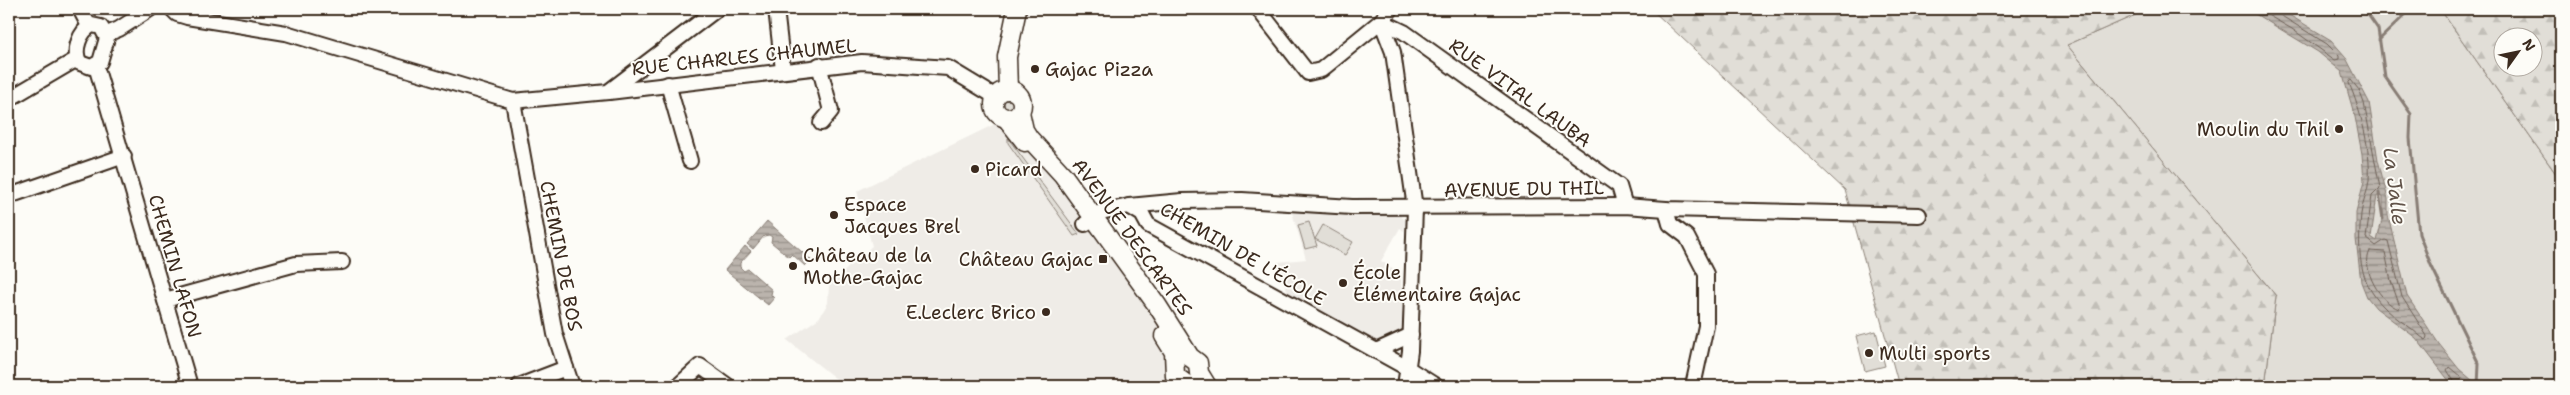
<svg xmlns="http://www.w3.org/2000/svg" width="2570" height="395" font-family="'Shantell Sans',sans-serif">
<style>
.built{fill:#efece7}
.grass{fill:#e1ded7;stroke:#8e847a}
.forest{fill:url(#forest-firs);stroke:#8e847a;fill-rule:evenodd}
.water{fill:url(#water-rules);stroke:#887d74;fill-rule:evenodd}
.lines{fill:none;stroke-linecap:round;stroke-linejoin:round}
.shore{stroke:#6e6157;stroke-width:1}
.stream{stroke:#887d74;stroke-width:3}
.minor-casing{stroke:#3b2a1e;stroke-width:18}
.major-casing{stroke:#3b2a1e;stroke-width:21}
.minor{stroke:#fdfcf7;stroke-width:14}
.major{stroke:#fdfcf7;stroke-width:18}
.poi-dot{fill:#3b2a1e;stroke:#fdfcf7;stroke-width:2}
.labels{text-anchor:middle;dominant-baseline:central;stroke-width:4;stroke-linejoin:round;paint-order:stroke}
.street-label{font-size:19px;fill:#3b2a1e;stroke:#fdfcf7}
.poi-label{font-size:19px;fill:#3b2a1e;stroke:#fdfcf7;text-anchor:start}
.water-label{font-size:20px;font-style:italic;fill:#615349;stroke:#fdfcf7}
</style>
<defs>
<pattern id="forest-firs" width="22" height="20" patternUnits="userSpaceOnUse" patternTransform="scale(1.25)"><rect width="22" height="20" fill="#e1ded7"/><path d="M5 1l3.5 6h-7zM16 11l3.5 6h-7z" fill="#c2bfb8"/></pattern>
<pattern id="water-rules" width="6" height="5" patternUnits="userSpaceOnUse" patternTransform="scale(1.25)"><rect width="6" height="5" fill="#bbb4ad"/><path d="M0 2.5h6" fill="none" stroke="#99938c"/></pattern>
</defs>
<rect width="100%" height="100%" fill="#fdfcf7"/>
<filter id="ink" filterUnits="userSpaceOnUse"><feTurbulence type="fractalNoise" baseFrequency=".02" numOctaves="2"/><feDisplacementMap in="SourceGraphic" scale="10" xChannelSelector="R" yChannelSelector="G"/><feConvolveMatrix kernelMatrix="1 2 1 2 8 2 1 2 1" color-interpolation-filters="sRGB"/></filter>
<g filter="url(#ink)">
<!-- built -->
<g class="built">
<path d="M 995,124 L 1007,127 L 1038,158 L 1085,224 L 1104,242 L 1203,386 L 845,386 L 787,340 L 819,318 L 828,303 L 829,285 L 872,246 L 857,191 Z"/>
<path d="M 1291,209 L 1399,214 L 1405,220 L 1404,231 L 1400,228 L 1381,261 L 1401,273 L 1402,329 L 1398,333 L 1376,343 L 1288,293 L 1278,262 L 1306,259 Z"/>
</g>
<!-- grass -->
<g class="grass">
<path d="M 2149,9 L 2440,9 L 2561,181 L 2561,386 L 2265,386 L 2276,296 L 2067,45 Z"/>
<circle cx="1008" cy="105" r="8"/>
<path d="M 1008,138 L 1079,234 L 1074,236 L 1008,143 Z"/>
<path d="M 1309,222 L 1317,246 L 1305,249 L 1298,225 Z"/>
<path d="M 1323,225 L 1353,242 L 1345,255 L 1315,239 Z"/>
<path d="M 1876,331 L 1885,366 L 1865,371 L 1856,336 Z"/>
</g>
<!-- forest -->
<g class="forest">
<path d="M 1651,9 L 2149,9 L 2067,45 L 2276,296 L 2265,386 L 1899,386 L 1845,190 Z"/>
<path d="M 2440,9 L 2561,9 L 2561,181 ZM 2502,38 L 2532,38 L 2532,68 L 2502,68 Z"/>
</g>
<!-- water -->
<g class="water">
<path d="M 2247,9 L 2279,9 L 2331,40 L 2345,56 L 2369,102 L 2378,160 L 2388,199 L 2388,215 L 2407,296 L 2439,344 L 2459,369 L 2479,386 L 2453,386 L 2416,338 L 2376,308 L 2367,297 L 2361,282 L 2356,239 L 2356,213 L 2364,181 L 2362,154 L 2355,117 L 2342,72 L 2318,52 ZM 2377,196 L 2383,197 L 2383,216 L 2377,241 L 2371,237 Z"/>
<path d="M 767,221 L 811,260 L 805,266 L 792,254 L 789,257 L 771,242 L 772,237 L 769,235 L 764,236 L 753,249 L 747,244 Z"/>
<path d="M 745,246 L 751,251 L 740,263 L 740,267 L 744,271 L 748,269 L 772,290 L 771,295 L 774,298 L 768,305 L 725,270 Z"/>
</g>
<g class="lines">
<!-- shore -->
<g class="shore">
<path d="M 2257,9 L 2292,29 L 2335,60 L 2339,59 L 2339,56 L 2327,44 L 2280,15 L 2278,9"/>
<path d="M 2351,80 L 2359,90 L 2364,103 L 2380,188 L 2372,196 L 2366,238 L 2376,246 L 2385,240 L 2388,241 L 2402,297 L 2427,336 L 2426,340 C 2420,337 2414,330 2408,326 C 2362,296 2356,268 2361,214 C 2362,203 2368,192 2369,180 C 2371,149 2361,112 2349,83 Z"/>
<path d="M 2370,251 L 2385,252 L 2391,281 L 2400,307 L 2399,309 C 2381,303 2360,269 2370,251 Z"/>
<path d="M 2457,386 L 2447,370 L 2449,367 L 2472,386"/>
</g>
<!-- stream -->
<g class="stream">
<path d="M 2364,9 L 2378,29 L 2385,77 L 2411,114 L 2410,138 L 2419,234 L 2431,265 L 2479,364 L 2478,386"/>
<path d="M 2379,40 L 2408,12 L 2434,9"/>
<path d="M 2379,193 L 2383,219"/>
</g>
<defs>
<g id="minor">
<path d="M 80,9 L 89,26"/>
<path d="M 172,9 L 177,14 L 187,17 L 286,33 L 513,101 L 608,92 L 717,9"/>
<path d="M 776,9 L 783,70"/>
<path d="M 1258,9 L 1308,73 L 1321,70 L 1381,21 L 1393,52 L 1415,208 L 1410,351 L 1405,386"/>
<path d="M 1391,9 L 1381,21 L 1404,32 L 1619,186 L 1625,206"/>
<path d="M 92,25 L 101,27 L 107,38 L 100,62 L 91,67 L 80,63 C 72,51 80,31 92,25 Z"/>
<path d="M 107,34 L 119,29 L 150,9"/>
<path d="M 819,65 L 831,111 L 821,123"/>
<path d="M 96,66 L 190,386"/>
<path d="M 668,84 L 690,161"/>
<path d="M 609,92 L 862,62 L 948,68 L 996,97"/>
<path d="M 9,99 L 77,59"/>
<path d="M 513,101 L 555,334 L 566,368 L 519,386"/>
<path d="M 9,196 L 124,156"/>
<path d="M 1129,206 L 1182,201 L 1242,200 L 1352,207 L 1625,206 L 1666,209 L 1919,215"/>
<path d="M 1666,209 L 1670,224 L 1687,237 L 1706,274 L 1706,326 L 1693,386"/>
<path d="M 1085,224 L 1101,212 L 1129,206 L 1142,214 L 1148,225 L 1409,369 L 1436,386"/>
<path d="M 165,300 L 296,264 L 342,262"/>
<path d="M 1376,351 L 1411,335"/>
<path d="M 566,368 L 572,386"/>
<path d="M 678,386 L 700,366 L 728,386"/>
</g>
<g id="major">
<circle cx="1008" cy="104" r="14"/>
<path d="M 1008,90 L 1007,57 L 1017,9"/>
<path d="M 1020,112 L 1024,130 L 1029,138 L 1063,175 L 1157,305 L 1190,357 L 1198,363 L 1199,373 L 1207,386"/>
<path d="M 1007,119 L 1025,142"/>
<path d="M 1164,336 L 1174,352 L 1175,376 L 1189,386"/>
</g>
</defs>
<!-- minor casing -->
<use href="#minor" class="minor-casing"/>
<!-- major casing -->
<use href="#major" class="major-casing"/>
<!-- minor -->
<use href="#minor" class="minor"/>
<!-- major -->
<use href="#major" class="major"/>
</g>
</g>
<!-- markers -->
<g class="poi-dot">
<circle cx="1035" cy="69" r="5"/>
<circle cx="2339" cy="129" r="5"/>
<circle cx="975" cy="169" r="5"/>
<circle cx="834" cy="215" r="5"/>
<rect x="1098" y="254" width="10" height="10" rx="2.5"/>
<circle cx="793" cy="266" r="5"/>
<circle cx="1343" cy="283" r="5"/>
<circle cx="1046" cy="312" r="5"/>
<circle cx="1869" cy="353" r="5"/>
</g>
<g class="labels">
<!-- street labels -->
<g class="street-label">
<text transform="translate(744 57) rotate(-6)">RUE CHARLES CHAUMEL</text>
<text transform="translate(1520 93) rotate(36)">RUE VITAL LAUBA</text>
<text transform="translate(1524 189) rotate(-1)">AVENUE DU THIL</text>
<text transform="translate(1132 237) rotate(54)">AVENUE DESCARTES</text>
<text transform="translate(1243 254) rotate(30)">CHEMIN DE L'ÉCOLE</text>
<text transform="translate(561 256) rotate(79)">CHEMIN DE BOS</text>
<text transform="translate(175 266) rotate(74)">CHEMIN LAFON</text>
</g>
<!-- poi labels -->
<g class="poi-label">
<text x="1045" y="69">Gajac Pizza</text>
<text x="2329" y="129" text-anchor="end">Moulin du Thil</text>
<text x="985" y="169">Picard</text>
<text x="844" y="204">Espace<tspan x="844" dy="22">Jacques Brel</tspan></text>
<text x="803" y="255">Château de la<tspan x="803" dy="22">Mothe-Gajac</tspan></text>
<text x="1093" y="259" text-anchor="end">Château Gajac</text>
<text x="1353" y="272">École<tspan x="1353" dy="22">Élémentaire Gajac</tspan></text>
<text x="1036" y="312" text-anchor="end">E.Leclerc Brico</text>
<text x="1879" y="353">Multi sports</text>
</g>
<!-- water labels -->
<g class="water-label">
<text transform="translate(2395 186) rotate(83)">La Jalle</text>
</g>
</g>
<!-- margin -->
<rect width="2570" height="395" fill="none" stroke="#fdfcf7" stroke-width="30"/>
<rect x="15" y="15" width="2540" height="365" fill="none" stroke="#3b2a1e" stroke-width="2" filter="url(#ink)"/>
<!-- north arrow -->
<g transform="translate(2518 52) rotate(57)"><circle r="24" fill="#fdfcf7" stroke="#afa8a0"/>
<path d="M0-4L9 19L0 12L-9 19Z" fill="#3b2a1e"/>
<text y="-8" font-size="14" font-weight="bold" text-anchor="middle" fill="#3b2a1e">N</text>
</g>
</svg>
